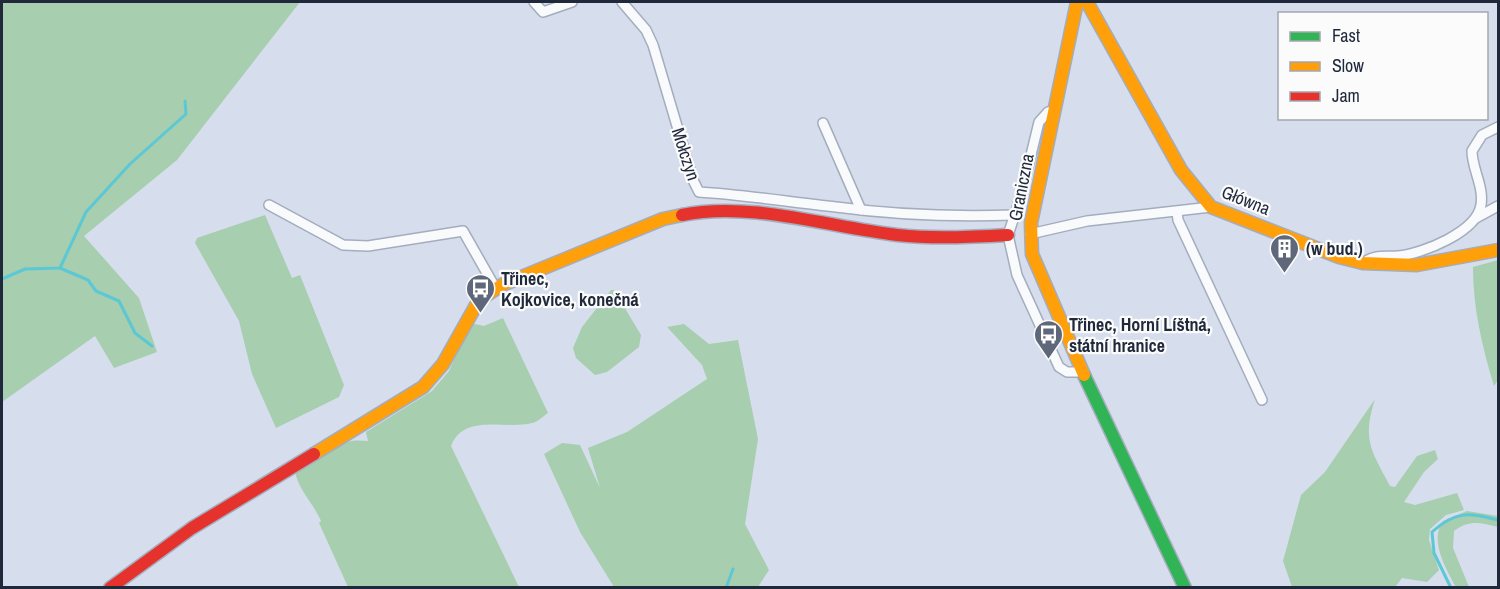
<svg xmlns="http://www.w3.org/2000/svg" width="1500" height="589" font-family="'Archivo Narrow',sans-serif">
<style>
.green{fill:#a6ceaf}
.lines{fill:none;stroke-linecap:round;stroke-linejoin:round}
.stream{stroke:#5cc8d5;stroke-width:3}
.street-casing{stroke:#a4adbd;stroke-width:12}
.fast-casing{stroke:#a4adbd;stroke-width:15}
.slow-casing{stroke:#a4adbd;stroke-width:15}
.jam-casing{stroke:#a4adbd;stroke-width:15}
.street{stroke:#f9fafc;stroke-width:9}
.fast{stroke:#30b455;stroke-width:12}
.slow{stroke:#ff9f0a;stroke-width:12}
.jam{stroke:#e5322d;stroke-width:12}
.labels{text-anchor:middle;dominant-baseline:central;stroke-width:4.5;stroke-linejoin:round;paint-order:stroke}
.street-label{font-size:18px;fill:#1f293b;stroke:#fbfbfb}
.poi-label{font-size:18px;font-weight:bold;fill:#1f293b;stroke:#fbfbfb;text-anchor:start}
</style>
<rect width="100%" height="100%" fill="#d6deee"/>
<!-- green -->
<g class="green">
<path d="M 2,2 L 300,2 L 177,160 L 84,236 L 139,298 L 157,352 L 114,368 L 95,336 L 2,402 Z"/>
<path d="M 265,215 L 292,278 L 300,275 L 344,385 L 339,397 L 276,428 L 252,374 L 239,321 L 195,243 L 197,238 Z"/>
<path d="M 1498,260 L 1498,380 L 1494,386 C 1482,346 1473,309 1473,267 Z"/>
<path d="M 611,290 L 614,290 L 641,335 L 639,347 L 607,372 L 595,375 L 576,358 L 573,348 L 582,327 Z"/>
<path d="M 503,318 L 548,413 C 543,416 538,422 532,423 C 506,430 464,413 451,446 L 519,587 L 348,587 L 319,523 L 321,521 C 314,504 298,490 295,471 C 300,468 308,467 313,463 C 331,447 342,438 368,441 L 366,432 L 432,391 L 449,371 L 470,323 L 484,326 Z"/>
<path d="M 684,324 L 709,344 L 738,340 L 758,439 L 745,524 L 769,570 L 758,587 L 614,587 L 580,532 L 544,454 L 562,443 L 580,445 L 600,488 L 588,448 L 627,432 L 707,379 L 702,365 L 667,327 Z"/>
<path d="M 1375,399 C 1362,440 1371,450 1390,486 L 1395,487 L 1417,456 L 1435,450 L 1438,459 L 1424,472 L 1404,502 L 1415,505 L 1457,493 L 1464,510 L 1446,515 L 1430,529 L 1429,540 L 1439,570 L 1427,582 L 1402,578 L 1395,587 L 1292,587 L 1283,561 L 1301,495 L 1325,472 Z"/>
<path d="M 1467,511 L 1498,516 L 1498,527 C 1481,523 1470,519 1454,531 L 1453,548 L 1469,587 L 1456,587 C 1446,569 1429,540 1443,521 Z"/>
</g>
<g class="lines">
<!-- stream -->
<g class="stream">
<path d="M 60,268 L 88,280 L 96,291 L 119,301 L 135,333 L 152,346"/>
<path d="M 2,279 L 25,269 L 60,268 L 86,212 L 130,164 L 186,114 L 185,101"/>
<path d="M 726,588 L 733,569"/>
<path d="M 1451,588 L 1434,553 L 1432,532 C 1456,510 1469,513 1498,520"/>
</g>
<defs>
<g id="street">
<path d="M 534,2 L 543,12 L 572,2"/>
<path d="M 622,2 L 646,30 L 653,45 L 693,180 L 699,192 C 746,195 790,202 836,207 C 896,215 954,217 1014,215"/>
<path d="M 1054,111 L 1048,112 L 1039,122 L 1021,196 L 1008,235 L 1017,275 L 1059,367 L 1067,372 L 1082,372"/>
<path d="M 823,123 L 861,210"/>
<path d="M 269,205 L 343,245 L 368,246 L 463,231 L 496,289"/>
<path d="M 1177,212 L 1178,220 L 1262,400"/>
<path d="M 1476,218 L 1498,206"/>
<path d="M 1030,234 L 1087,221 L 1211,207"/>
<path d="M 1363,263 C 1375,254 1384,257 1398,256 C 1422,254 1477,232 1481,205 C 1484,186 1472,169 1472,151 L 1482,135 L 1498,127"/>
</g>
<path id="fast" d="M 1084,375 L 1185,588"/>
<g id="slow">
<path d="M 1077,2 L 1031,223 L 1032,254 L 1084,375"/>
<path d="M 1087,2 L 1181,170 L 1211,207 L 1339,257 L 1363,263 L 1417,265 L 1498,250"/>
<path d="M 314,454 L 423,387 L 443,364 L 479,300 L 502,285 L 663,219 L 682,215"/>
</g>
<g id="jam">
<path d="M 682,215 C 750,201 829,227 897,235 C 934,239 971,237 1008,235"/>
<path d="M 110,588 L 192,528 L 314,454"/>
</g>
</defs>
<!-- street casing -->
<use href="#street" class="street-casing"/>
<!-- fast casing -->
<use href="#fast" class="fast-casing"/>
<!-- slow casing -->
<use href="#slow" class="slow-casing"/>
<!-- jam casing -->
<use href="#jam" class="jam-casing"/>
<!-- street -->
<use href="#street" class="street"/>
<!-- fast -->
<use href="#fast" class="fast"/>
<!-- slow -->
<use href="#slow" class="slow"/>
<!-- jam -->
<use href="#jam" class="jam"/>
</g>
<!-- icons -->
<defs>
<symbol id="building-pin" viewBox="-11 -11 22 30"><path d="M0 17L-7.5 6A9.5 9.5 0 1 1 7.5 6Z" fill="#5f687a" stroke="#fbfbfb"/><path d="M-4-6H4V6H1V3H-1V6H-4ZM-2.5-4.3h1.7v1.8h-1.7ZM.8-4.3h1.7v1.8H.8ZM-2.5-1h1.7V.8h-1.7ZM.8-1h1.7V.8H.8Z" fill="#fff"/></symbol>
<symbol id="bus-pin" viewBox="-11 -11 22 30"><path d="M0 17L-7.5 6A9.5 9.5 0 1 1 7.5 6Z" fill="#5f687a" stroke="#fbfbfb"/><path d="M-5-6H5V4H4V6H2V4H-2V6H-4V4H-5ZM-3.5-4V0h7V-4ZM-3.5 1.2v1.5H-2V1.2ZM2 1.2v1.5H3.5V1.2Z" fill="#fff"/></symbol>
</defs>
<g fill-rule="evenodd">
<use href="#building-pin" x="1268" y="232" width="33" height="45"/>
<use href="#bus-pin" x="464" y="272" width="33" height="45"/>
<use href="#bus-pin" x="1032" y="318" width="33" height="45"/>
</g>
<g class="labels">
<!-- street labels -->
<g class="street-label">
<text transform="translate(686 154) rotate(72)">Mołczyn</text>
<text transform="translate(1021 187) rotate(-79)">Graniczna</text>
<text transform="translate(1246 200) rotate(22)">Główna</text>
</g>
<!-- poi labels -->
<g class="poi-label">
<text x="1306" y="248">(w bud.)</text>
<text x="501" y="278">Třinec,<tspan x="501" dy="21">Kojkovice, konečná</tspan></text>
<text x="1069" y="324">Třinec, Horní Líštná,<tspan x="1069" dy="21">státní hranice</tspan></text>
</g>
</g>
<!-- border -->
<rect width="1500" height="589" fill="none" stroke="#1f293b" stroke-width="6"/>
<!-- legend -->
<rect x="1278" y="12" width="210" height="108" fill="#fbfbfb" stroke="#a3a7ae" stroke-width="1.5"/>
<rect x="1290" y="32" width="30" height="9" fill="#30b455" stroke="#a3a7ae" stroke-width="1.5"/>
<text x="1332" y="42" font-size="18" fill="#1f293b">Fast</text>
<rect x="1290" y="62" width="30" height="9" fill="#ff9f0a" stroke="#a3a7ae" stroke-width="1.5"/>
<text x="1332" y="72" font-size="18" fill="#1f293b">Slow</text>
<rect x="1290" y="92" width="30" height="9" fill="#e5322d" stroke="#a3a7ae" stroke-width="1.5"/>
<text x="1332" y="102" font-size="18" fill="#1f293b">Jam</text>
</svg>
